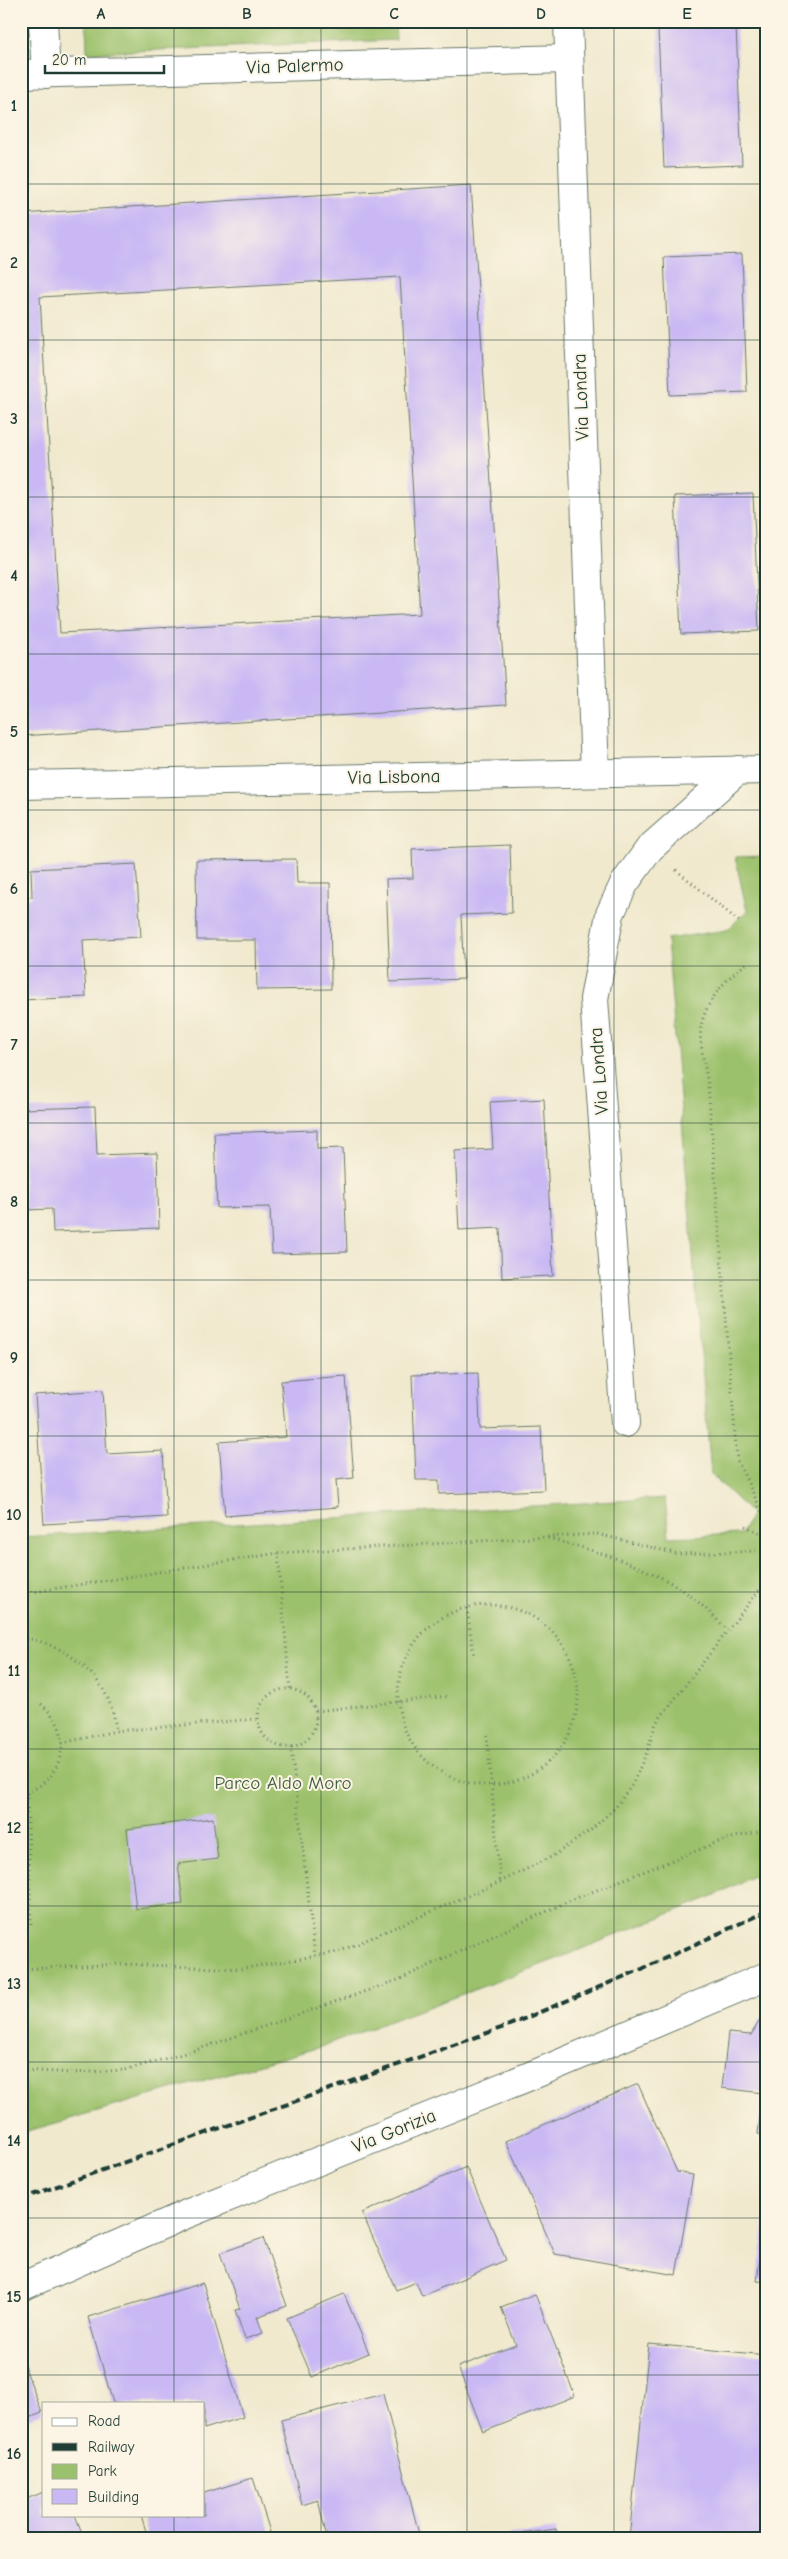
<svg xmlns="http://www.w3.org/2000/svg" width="788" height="2559" font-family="'Comic Neue',sans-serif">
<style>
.green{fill:#9cc16c;stroke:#5e7f50}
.building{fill:#c9b8f4;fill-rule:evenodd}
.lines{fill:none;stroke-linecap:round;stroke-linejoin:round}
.minor-casing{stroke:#68796a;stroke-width:30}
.path{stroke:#68796a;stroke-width:3;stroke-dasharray:1 4;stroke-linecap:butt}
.minor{stroke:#fff;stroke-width:28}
.rail{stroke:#1f3d34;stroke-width:4;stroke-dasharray:8 4;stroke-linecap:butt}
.grid{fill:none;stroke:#1f3d34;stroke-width:1;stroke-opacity:0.55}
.labels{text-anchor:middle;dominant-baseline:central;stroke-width:4;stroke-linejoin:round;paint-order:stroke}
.street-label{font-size:19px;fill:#1f3d34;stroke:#fcf5e5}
.park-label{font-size:19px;fill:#3e5e42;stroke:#fcf5e5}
.neatline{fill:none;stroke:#1f3d34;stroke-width:2}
.grid-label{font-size:16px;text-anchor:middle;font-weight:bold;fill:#1f3d34}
</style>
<rect width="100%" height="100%" fill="#fcf5e5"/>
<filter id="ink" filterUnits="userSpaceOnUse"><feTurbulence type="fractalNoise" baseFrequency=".02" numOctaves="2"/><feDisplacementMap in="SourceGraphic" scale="10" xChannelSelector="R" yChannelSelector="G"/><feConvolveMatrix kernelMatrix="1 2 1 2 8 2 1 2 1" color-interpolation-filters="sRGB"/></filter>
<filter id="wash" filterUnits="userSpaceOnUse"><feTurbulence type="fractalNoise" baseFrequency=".0096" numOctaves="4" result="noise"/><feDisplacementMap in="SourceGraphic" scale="20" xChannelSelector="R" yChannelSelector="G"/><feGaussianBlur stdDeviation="1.12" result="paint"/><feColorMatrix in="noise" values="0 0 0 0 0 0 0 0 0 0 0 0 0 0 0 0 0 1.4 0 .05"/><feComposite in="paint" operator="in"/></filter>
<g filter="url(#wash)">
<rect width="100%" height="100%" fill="#f0e9ce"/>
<!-- green -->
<g class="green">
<path d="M 86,21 L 395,21 L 396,40 L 87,53 Z"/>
<path d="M 767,856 L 767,1869 L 711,1897 L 554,1960 L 320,2047 L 21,2133 L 21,1537 L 665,1498 L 669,1537 L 741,1534 L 752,1514 L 711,1474 L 667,939 L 727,930 L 747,911 L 735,857 Z"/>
</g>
<g id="blocks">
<!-- building -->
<g class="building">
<path d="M 736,26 L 742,165 L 664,168 L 658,29 Z"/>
<path d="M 471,185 L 506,705 L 21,736 L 21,214 ZM 400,277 L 420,614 L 60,633 L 40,297 Z"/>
<path d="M 742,254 L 747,392 L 670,395 L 664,257 Z"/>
<path d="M 753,493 L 759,631 L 681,634 L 675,496 Z"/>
<path d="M 510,845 L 512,913 L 461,915 L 464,979 L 390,982 L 386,879 L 413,878 L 412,849 Z"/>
<path d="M 296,859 L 297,883 L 330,883 L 331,989 L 257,990 L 256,940 L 197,940 L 196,860 Z"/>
<path d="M 136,864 L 141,937 L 83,940 L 86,997 L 21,1000 L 21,898 L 32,897 L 31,869 Z"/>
<path d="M 544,1099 L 553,1276 L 502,1278 L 500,1228 L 459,1230 L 455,1151 L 493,1149 L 490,1102 Z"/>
<path d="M 95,1107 L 97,1155 L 157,1153 L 159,1228 L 53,1232 L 52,1209 L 25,1210 L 21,1109 Z"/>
<path d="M 317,1130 L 317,1149 L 343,1148 L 347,1252 L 272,1254 L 270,1207 L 217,1208 L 214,1133 Z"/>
<path d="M 478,1373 L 480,1429 L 541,1427 L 544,1490 L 439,1494 L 439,1480 L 416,1480 L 412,1375 Z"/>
<path d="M 346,1376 L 354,1478 L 336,1480 L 338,1507 L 225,1516 L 219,1442 L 286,1437 L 281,1381 Z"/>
<path d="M 103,1390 L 107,1454 L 163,1451 L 167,1517 L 44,1524 L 35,1395 Z"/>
<path d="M 213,1818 L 218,1859 L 178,1864 L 183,1904 L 136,1909 L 127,1829 Z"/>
<path d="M 765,2012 L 767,2013 L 767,2135 L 758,2134 L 763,2093 L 722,2088 L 728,2033 L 751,2035 Z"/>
<path d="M 638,2084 L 677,2172 L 693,2175 L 676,2275 L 555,2254 L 506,2141 Z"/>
<path d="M 466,2167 L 506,2260 L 422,2296 L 416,2282 L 396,2290 L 362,2213 Z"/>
<path d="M 766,2215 L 767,2215 L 767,2282 L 757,2281 Z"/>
<path d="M 263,2238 L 287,2306 L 257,2317 L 263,2333 L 245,2339 L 235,2310 L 240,2309 L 220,2253 Z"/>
<path d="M 203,2283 L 243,2417 L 204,2429 L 204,2403 L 113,2403 L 88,2317 Z"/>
<path d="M 344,2294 L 369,2353 L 312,2377 L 287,2318 Z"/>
<path d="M 535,2294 L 575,2396 L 483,2432 L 458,2367 L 516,2345 L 501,2307 Z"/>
<path d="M 649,2344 L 767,2355 L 767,2538 L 629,2538 Z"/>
<path d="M 21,2357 L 42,2413 L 21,2421 Z"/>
<path d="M 383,2394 L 420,2538 L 327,2538 L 318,2500 L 302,2505 L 281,2420 Z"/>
<path d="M 253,2478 L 272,2538 L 148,2538 L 141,2515 L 204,2515 L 204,2493 Z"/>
<path d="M 44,2492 L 44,2515 L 75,2515 L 84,2538 L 21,2538 L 21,2501 Z"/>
<path d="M 556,2529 L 557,2538 L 499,2538 L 499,2537 Z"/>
</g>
</g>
</g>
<g filter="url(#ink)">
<use href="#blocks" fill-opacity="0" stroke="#68796a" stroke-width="1"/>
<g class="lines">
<defs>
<g id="minor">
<path d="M 43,21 L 46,74"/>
<path d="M 568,21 L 595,773"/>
<path d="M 21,74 L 568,59"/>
<path d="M 21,785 L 767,770"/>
<path d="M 625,1423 L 594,999 L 610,914 L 624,884 L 650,848 L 738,770"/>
<path d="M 21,2287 L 189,2213 L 540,2072 L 767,1976"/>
</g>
</defs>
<!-- minor casing -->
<use href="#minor" class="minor-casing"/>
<!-- path -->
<g class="path">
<path d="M 676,870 L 741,923"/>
<path d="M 746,964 C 726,978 706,1001 701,1026 C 698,1038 706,1071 708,1085 L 737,1460 L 767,1522"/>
<path d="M 745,1526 L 761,1533"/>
<path d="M 548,1538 C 592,1550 657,1568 693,1598 C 705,1607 716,1619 727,1630"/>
<path d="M 278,1553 L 290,1689"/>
<path d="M 21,1594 L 278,1553 L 597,1534 L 678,1554 L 759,1551"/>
<circle cx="488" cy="1695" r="90"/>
<path d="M 467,1608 L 474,1656"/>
<path d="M 21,1638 C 58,1640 98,1670 110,1704 C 114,1713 115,1722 116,1731"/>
<circle cx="287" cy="1718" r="29"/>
<path d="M 316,1711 L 449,1696"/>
<path d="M 487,1735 L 500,1882"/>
<path d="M 62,1743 L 116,1731 L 257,1719"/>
<path d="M 291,1747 L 315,1956"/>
<path d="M 21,1793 C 50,1789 70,1755 59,1727 C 55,1717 48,1710 40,1703"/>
<path d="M 27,1793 L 31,1928"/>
<path d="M 21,1969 L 123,1964 L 240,1969 L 338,1952 L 500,1882 L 551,1857 L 591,1830 L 615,1808 L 632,1785 L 647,1752 L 656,1723 L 767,1580"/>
<path d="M 21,2070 L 72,2073 L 125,2070 L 196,2050 L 398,1980 L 569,1901 L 726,1839 L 767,1830"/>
</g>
<!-- minor -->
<use href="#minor" class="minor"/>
<!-- rail -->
<path class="rail" d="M 21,2199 L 507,2026 L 642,1969 L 767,1911"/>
</g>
</g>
<!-- grid -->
<path class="grid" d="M 174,21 L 174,2403M 321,21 L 321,2538M 467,21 L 467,2538M 614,21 L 614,2538M 21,184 L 767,184M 21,340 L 767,340M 21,497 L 767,497M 21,654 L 767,654M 21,810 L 767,810M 21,966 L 767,966M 21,1123 L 767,1123M 21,1280 L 767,1280M 21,1436 L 767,1436M 21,1592 L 767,1592M 21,1749 L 767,1749M 21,1906 L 767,1906M 21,2062 L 767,2062M 21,2218 L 767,2218M 21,2375 L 767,2375M 174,2515 L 174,2538"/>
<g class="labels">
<!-- street labels -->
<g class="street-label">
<text transform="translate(295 66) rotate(-2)">Via Palermo</text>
<text transform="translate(581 397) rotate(-92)">Via Londra</text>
<text transform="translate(394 777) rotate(-1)">Via Lisbona</text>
<text transform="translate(599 1071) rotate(-94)">Via Londra</text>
<text transform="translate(394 2131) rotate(-22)">Via Gorizia</text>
</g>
<!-- park labels -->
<g class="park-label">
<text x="283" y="1783">Parco Aldo Moro</text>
</g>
</g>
<!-- margin -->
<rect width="788" height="2559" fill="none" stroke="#fcf5e5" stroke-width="55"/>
<!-- legend -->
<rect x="42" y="2402" width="162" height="115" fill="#fcf5e5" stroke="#a4ab9e"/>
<rect x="52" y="2418" width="25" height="8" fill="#ffffff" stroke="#a4ab9e"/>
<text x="88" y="2426" font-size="15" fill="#1f3d34">Road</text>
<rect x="52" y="2443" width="25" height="8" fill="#1f3d34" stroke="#a4ab9e"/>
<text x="88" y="2452" font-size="15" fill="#1f3d34">Railway</text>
<rect x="52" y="2464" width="25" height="15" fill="#9cc16c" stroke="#a4ab9e"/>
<text x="88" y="2476" font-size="15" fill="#1f3d34">Park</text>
<rect x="52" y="2489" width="25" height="15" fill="#c9b8f4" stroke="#a4ab9e"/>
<text x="88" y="2502" font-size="15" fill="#1f3d34">Building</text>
<!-- scale -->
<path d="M45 65v8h119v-8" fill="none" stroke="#1f3d34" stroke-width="2.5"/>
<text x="52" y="65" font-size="15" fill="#1f3d34" stroke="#fcf5e5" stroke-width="4" paint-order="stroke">20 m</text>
<rect x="28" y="28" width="732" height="2504" class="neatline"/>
<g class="grid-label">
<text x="101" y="19">A</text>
<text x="247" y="19">B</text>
<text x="394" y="19">C</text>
<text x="541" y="19">D</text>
<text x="687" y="19">E</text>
<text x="14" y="111">1</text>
<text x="14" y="268">2</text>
<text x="14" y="424">3</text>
<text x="14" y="581">4</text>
<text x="14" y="737">5</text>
<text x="14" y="894">6</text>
<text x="14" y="1050">7</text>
<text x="14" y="1207">8</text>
<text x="14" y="1363">9</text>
<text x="14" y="1520">10</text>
<text x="14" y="1676">11</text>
<text x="14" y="1833">12</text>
<text x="14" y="1989">13</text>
<text x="14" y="2146">14</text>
<text x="14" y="2302">15</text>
<text x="14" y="2459">16</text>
</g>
</svg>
